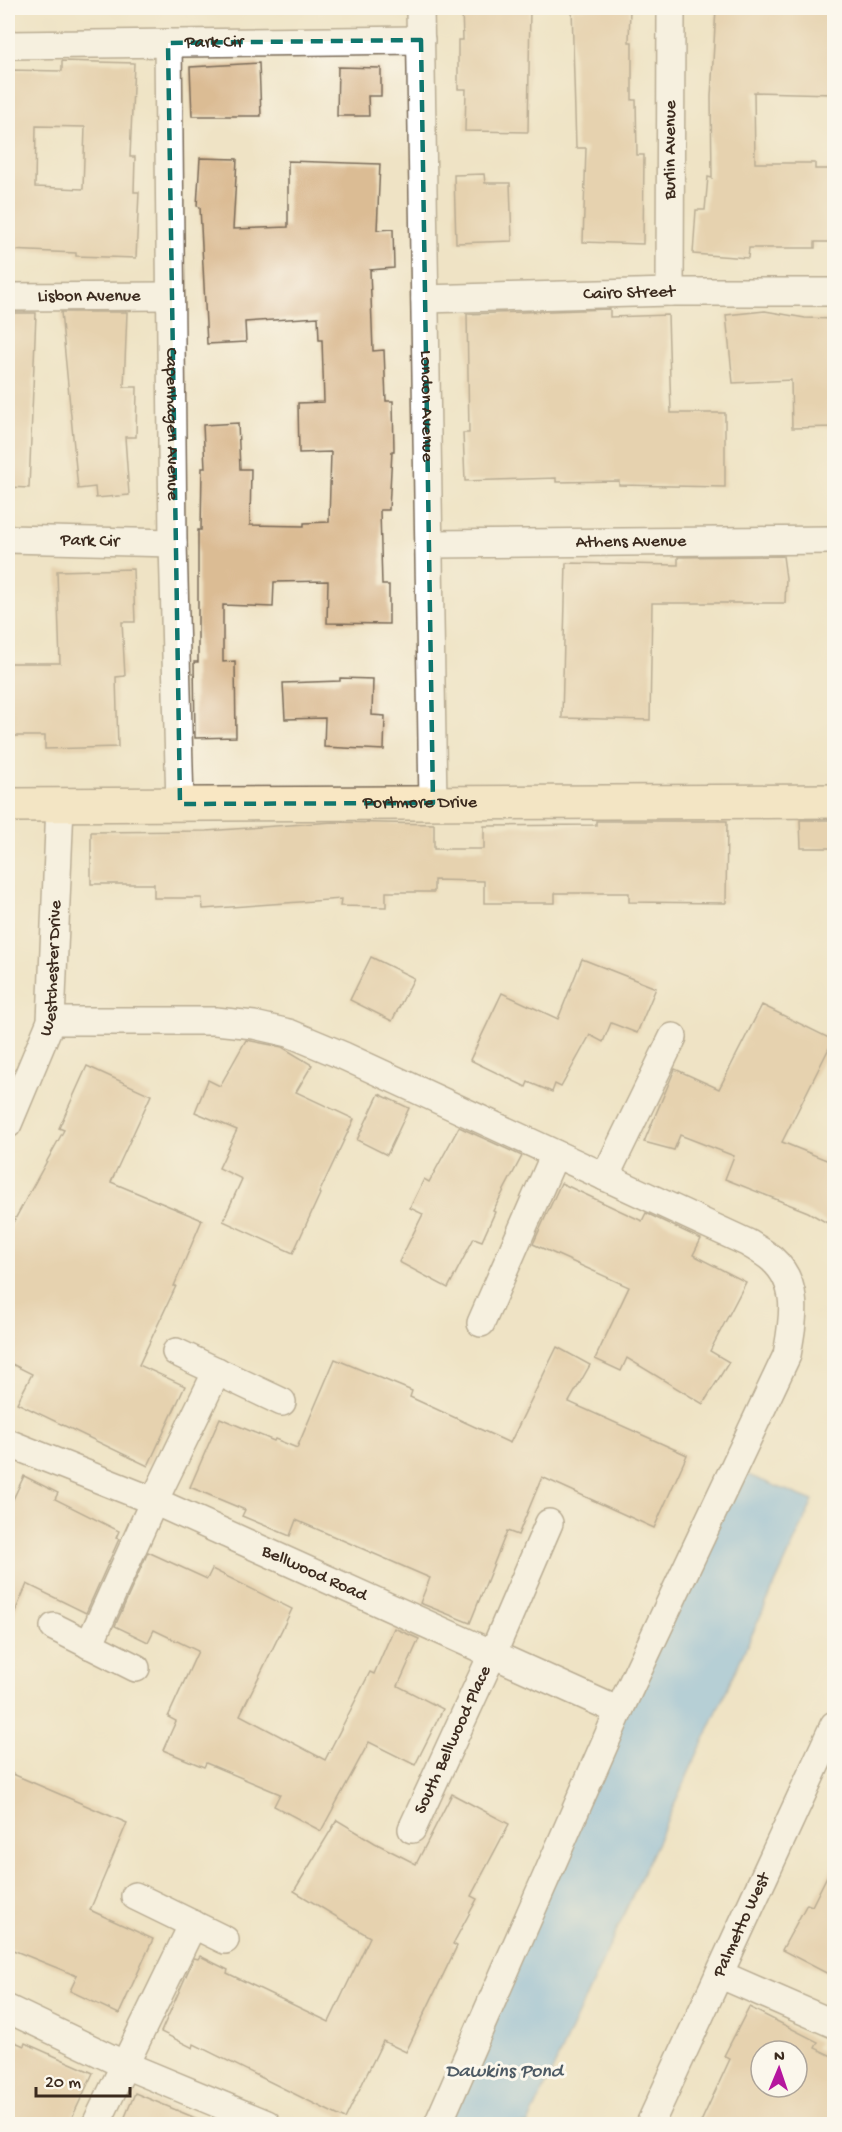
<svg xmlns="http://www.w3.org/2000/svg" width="842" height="2132" font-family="'Gochi Hand',sans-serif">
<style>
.water{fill:#72b5e8;stroke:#567083;stroke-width:1.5}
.building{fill:#dbbc94;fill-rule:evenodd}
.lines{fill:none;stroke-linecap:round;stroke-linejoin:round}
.street-casing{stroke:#7a6b58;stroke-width:30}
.secondary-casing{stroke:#7a6b58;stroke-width:36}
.street{stroke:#fff;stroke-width:27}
.secondary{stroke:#f9e7c3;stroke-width:33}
.marked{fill:none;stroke:#0f766e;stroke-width:4.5;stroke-dasharray:12 8;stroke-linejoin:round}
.labels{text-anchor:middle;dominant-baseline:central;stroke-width:6;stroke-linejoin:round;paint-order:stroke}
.street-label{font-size:18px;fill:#3b2a1e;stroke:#fbf7ec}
.water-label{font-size:20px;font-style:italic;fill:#4e5b65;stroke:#fbf7ec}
</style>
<rect width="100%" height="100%" fill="#fbf7ec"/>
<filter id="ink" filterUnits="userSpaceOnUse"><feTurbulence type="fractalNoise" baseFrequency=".0167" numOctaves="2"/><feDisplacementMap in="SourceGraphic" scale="12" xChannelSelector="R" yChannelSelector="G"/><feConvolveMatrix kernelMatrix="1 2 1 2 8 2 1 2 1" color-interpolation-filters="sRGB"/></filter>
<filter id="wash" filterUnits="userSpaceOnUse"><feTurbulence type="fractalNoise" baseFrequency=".008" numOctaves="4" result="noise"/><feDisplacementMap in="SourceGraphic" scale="24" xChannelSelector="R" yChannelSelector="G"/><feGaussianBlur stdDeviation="1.35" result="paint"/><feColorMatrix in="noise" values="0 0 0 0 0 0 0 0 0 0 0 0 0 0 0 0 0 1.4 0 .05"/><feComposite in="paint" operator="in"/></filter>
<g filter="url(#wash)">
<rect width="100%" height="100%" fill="#efe3c5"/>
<!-- water -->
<path class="water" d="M 738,1471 L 813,1501 L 528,2124 L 432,2124 Z"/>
<g id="blocks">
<!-- building -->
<g class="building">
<path d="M 462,8 L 530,8 L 528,132 L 465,131 L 466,89 L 458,89 L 458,40 L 463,40 Z"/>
<path d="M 572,8 L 630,8 L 629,42 L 632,42 L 632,100 L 636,100 L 637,155 L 644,155 L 643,244 L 583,242 L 586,148 L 576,148 Z"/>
<path d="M 716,8 L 834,8 L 834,94 L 754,92 L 755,163 L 815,163 L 815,169 L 834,169 L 834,242 L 815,242 L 815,248 L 749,248 L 748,258 L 693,254 L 696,210 L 705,210 L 708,177 L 712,178 L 711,97 Z"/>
<path d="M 62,61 L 134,63 L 130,157 L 135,157 L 134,192 L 139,192 L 136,258 L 76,256 L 76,253 L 8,250 L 8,70 L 62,71 ZM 36,126 L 85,127 L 83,189 L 35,187 Z"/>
<path d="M 259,63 L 261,116 L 192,116 L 190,67 Z"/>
<path d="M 338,67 L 381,68 L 381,96 L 368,96 L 369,116 L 337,116 Z"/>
<path d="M 200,158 L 237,159 L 233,229 L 288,227 L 288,161 L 380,164 L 377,230 L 393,229 L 394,268 L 370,270 L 373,351 L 384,350 L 386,401 L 393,401 L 394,451 L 392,451 L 389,510 L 380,510 L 382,585 L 389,585 L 389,624 L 327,623 L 328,581 L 274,582 L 273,607 L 223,605 L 223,662 L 235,661 L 236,737 L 195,738 L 194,662 L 198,662 L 198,530 L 201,530 L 202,468 L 205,468 L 203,425 L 238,423 L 240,469 L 251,469 L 250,525 L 304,526 L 304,523 L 329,522 L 331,452 L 299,453 L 298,403 L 324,402 L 322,340 L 319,340 L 318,317 L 245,322 L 246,342 L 207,344 L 200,207 L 197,206 Z"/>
<path d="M 484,174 L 485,183 L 510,183 L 512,241 L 456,243 L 454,175 Z"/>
<path d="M 610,309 L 610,317 L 668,315 L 671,413 L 725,413 L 725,487 L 619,485 L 619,481 L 556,482 L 556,478 L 465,481 L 463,433 L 469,433 L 467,314 Z"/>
<path d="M 765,311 L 805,318 L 834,319 L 834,427 L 792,428 L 791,380 L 733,383 L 726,315 Z"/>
<path d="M 61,312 L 127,312 L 124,387 L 137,387 L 136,437 L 125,437 L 129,495 L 96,498 L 95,487 L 78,489 Z"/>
<path d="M 8,313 L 36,313 L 29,488 L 8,487 Z"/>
<path d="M 783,556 L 786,578 L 785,603 L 652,603 L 650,720 L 562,718 L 566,563 L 678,565 L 678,557 Z"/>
<path d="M 133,569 L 135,622 L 122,622 L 125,676 L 116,677 L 118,747 L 45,749 L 45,736 L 8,736 L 8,663 L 60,663 L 57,571 Z"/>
<path d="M 340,678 L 373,679 L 372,715 L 385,716 L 384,750 L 324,747 L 325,718 L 285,719 L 283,683 L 340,681 Z"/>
<path d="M 800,820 L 834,820 L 834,848 L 801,848 Z"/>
<path d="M 596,821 L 727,821 L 726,903 L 629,902 L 629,893 L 555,893 L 555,903 L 484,903 L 484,881 L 434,880 L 434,892 L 386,892 L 386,907 L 340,906 L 341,899 L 203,909 L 202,898 L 154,898 L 154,884 L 91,884 L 91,832 L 206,831 L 333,822 L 434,824 L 434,849 L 484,849 L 484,826 L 596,825 Z"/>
<path d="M 371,957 L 414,978 L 392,1021 L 350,1000 Z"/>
<path d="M 582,959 L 656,988 L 637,1033 L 611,1023 L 603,1042 L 590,1035 L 561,1087 L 555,1084 L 552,1092 L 528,1082 L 526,1087 L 470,1060 L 502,993 L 558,1019 Z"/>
<path d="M 762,1005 L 833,1040 L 782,1142 L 834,1163 L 834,1227 L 808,1212 L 725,1179 L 734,1156 L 680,1135 L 674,1150 L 644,1142 L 675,1069 L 719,1089 Z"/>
<path d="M 246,1040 L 282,1047 L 312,1065 L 296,1092 L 354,1119 L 319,1193 L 320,1194 L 293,1253 L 223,1221 L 242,1179 L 219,1168 L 237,1130 L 195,1112 L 208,1080 L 220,1086 Z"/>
<path d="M 87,1066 L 151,1095 L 111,1182 L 202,1220 L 174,1286 L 176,1286 L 139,1365 L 185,1386 L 148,1466 L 17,1403 L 32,1374 L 8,1362 L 8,1232 L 64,1130 L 59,1128 Z"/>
<path d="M 379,1094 L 409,1108 L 387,1155 L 357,1140 Z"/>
<path d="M 459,1127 L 522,1156 L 493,1211 L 495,1212 L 482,1241 L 474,1238 L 448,1288 L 399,1262 L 423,1214 L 410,1208 L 424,1179 L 429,1182 Z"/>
<path d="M 561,1183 L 642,1221 L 646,1213 L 701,1239 L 693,1255 L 746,1282 L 710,1351 L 729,1362 L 703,1404 L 627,1358 L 621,1371 L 595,1359 L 629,1287 L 533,1244 Z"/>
<path d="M 557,1347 L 590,1365 L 569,1402 L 687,1455 L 654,1528 L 542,1477 L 518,1535 L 507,1531 L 470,1623 L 420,1603 L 430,1578 L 296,1520 L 290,1536 L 242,1516 L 245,1510 L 190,1487 L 220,1418 L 274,1441 L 275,1439 L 297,1448 L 335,1359 L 412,1391 L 410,1397 L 510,1443 Z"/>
<path d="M 24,1476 L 58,1493 L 55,1499 L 119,1531 L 116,1538 L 119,1539 L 86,1613 L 27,1584 L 8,1628 L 8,1510 Z"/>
<path d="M 148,1552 L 207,1579 L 212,1569 L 292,1609 L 240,1715 L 325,1760 L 370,1672 L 374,1674 L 394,1628 L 419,1639 L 398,1686 L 443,1709 L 415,1765 L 369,1742 L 321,1831 L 274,1806 L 280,1794 L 206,1763 L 204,1767 L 163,1750 L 176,1721 L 168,1717 L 198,1651 L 154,1630 L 148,1642 L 115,1626 Z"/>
<path d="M 8,1772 L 127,1823 L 90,1910 L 153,1939 L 119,2014 L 70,1991 L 77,1976 L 8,1948 Z"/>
<path d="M 452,1794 L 509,1824 L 471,1896 L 477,1899 L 453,1944 L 457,1946 L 406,2052 L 383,2041 L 345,2119 L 194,2044 L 193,2048 L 161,2032 L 194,1958 L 198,1959 L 200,1956 L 228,1970 L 227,1973 L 329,2022 L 370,1937 L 294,1891 L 337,1820 L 375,1843 L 416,1864 Z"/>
<path d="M 834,1862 L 834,1977 L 782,1950 L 807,1904 L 812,1906 Z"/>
<path d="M 749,2007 L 818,2042 L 815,2048 L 834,2057 L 834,2124 L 700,2124 L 730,2059 L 724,2056 ZM 761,2051 L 797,2051 L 797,2087 L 761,2087 Z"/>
<path d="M 8,2039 L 24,2046 L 25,2043 L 93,2073 L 69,2124 L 8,2124 Z"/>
<path d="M 135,2093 L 210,2124 L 122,2124 Z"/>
</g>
</g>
</g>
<g filter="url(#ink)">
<use href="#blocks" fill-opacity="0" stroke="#7a6b58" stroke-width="1.5"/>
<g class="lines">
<defs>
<g id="street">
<path id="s1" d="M 420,8 L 433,803"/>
<path id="s2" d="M 168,43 L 173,543 L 180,804"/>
<path id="s3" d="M 8,45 L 421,40"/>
<path id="s4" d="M 670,292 L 671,8"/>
<path id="s5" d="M 8,297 L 170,296"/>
<path id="s6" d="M 425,299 L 670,292 L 834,292"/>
<path id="s7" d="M 8,539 L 173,543"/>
<path id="s8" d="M 429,544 L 834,540"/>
<path d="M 51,1021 L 215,1021 L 254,1025 L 289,1033 L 344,1056 L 748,1243 C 756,1248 765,1253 772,1259 C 801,1285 793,1320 787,1355 L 619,1711 L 438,2124"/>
<path id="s9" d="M 8,1124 L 51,1021 L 60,805"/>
<path d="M 605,1177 L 673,1037"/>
<path d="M 481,1323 L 555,1154"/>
<path d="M 176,1352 L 282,1402"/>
<path id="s10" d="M 8,1443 L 154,1501 L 619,1711"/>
<path d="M 54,1627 L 136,1668"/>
<path d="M 89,1645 L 154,1501 L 217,1371"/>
<path id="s11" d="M 412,1829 L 493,1653 L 549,1523"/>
<path d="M 135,1896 L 225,1940"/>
<path d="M 719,1974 L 834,2024"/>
<path d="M 8,2009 L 125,2065 L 267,2124"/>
<path d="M 96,2124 L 193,1924"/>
<path id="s12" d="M 650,2124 L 834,1725"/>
</g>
<g id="secondary">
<path id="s13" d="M 8,805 L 834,801"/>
</g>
</defs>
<!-- street casing -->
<use href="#street" class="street-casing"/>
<!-- secondary casing -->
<use href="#secondary" class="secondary-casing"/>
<!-- street -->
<use href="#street" class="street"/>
<!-- secondary -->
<use href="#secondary" class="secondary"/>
</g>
</g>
<!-- marked area -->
<path d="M0 0H842V2132H0ZM 421,40 L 433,803 L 180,804 L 168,43 Z" fill="#efe3c5" fill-opacity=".55" fill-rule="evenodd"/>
<path class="marked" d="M 421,40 L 433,803 L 180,804 L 168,43 Z"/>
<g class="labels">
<!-- street labels -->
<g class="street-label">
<text stroke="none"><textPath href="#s3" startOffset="206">Park Cir</textPath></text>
<text stroke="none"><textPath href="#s4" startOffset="142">Burlin Avenue</textPath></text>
<text stroke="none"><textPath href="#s6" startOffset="204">Cairo Street</textPath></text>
<text stroke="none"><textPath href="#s5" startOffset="81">Lisbon Avenue</textPath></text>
<text stroke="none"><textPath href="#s1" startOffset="398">London Avenue</textPath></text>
<text stroke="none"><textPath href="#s2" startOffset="381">Capenhagen Avenue</textPath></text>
<text stroke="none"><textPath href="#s7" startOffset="82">Park Cir</textPath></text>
<text stroke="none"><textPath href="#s8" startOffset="202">Athens Avenue</textPath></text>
<text stroke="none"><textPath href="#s13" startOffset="412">Portmore Drive</textPath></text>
<text stroke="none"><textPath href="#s9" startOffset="164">Westchester Drive</textPath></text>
<text stroke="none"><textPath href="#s10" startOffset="333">Bellwood Road</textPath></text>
<text stroke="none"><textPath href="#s11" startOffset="98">South Bellwood Place</textPath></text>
<text stroke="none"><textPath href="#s12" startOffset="219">Palmetto West</textPath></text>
</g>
<!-- water labels -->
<g class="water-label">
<text x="504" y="2072">Dawkins Pond</text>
</g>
</g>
<!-- margin -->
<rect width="842" height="2132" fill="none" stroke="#fbf7ec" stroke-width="30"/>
<!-- north arrow -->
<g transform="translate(779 2069) rotate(2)"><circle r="28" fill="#fbf7ec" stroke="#aea59a" stroke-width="1.5"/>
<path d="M0-4.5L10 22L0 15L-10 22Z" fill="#b5179e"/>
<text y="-9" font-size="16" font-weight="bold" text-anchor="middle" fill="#3b2a1e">N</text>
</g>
<!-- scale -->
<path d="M36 2087v9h94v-9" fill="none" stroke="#3b2a1e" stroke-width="3"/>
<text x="45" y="2087" font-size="18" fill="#3b2a1e" stroke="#fbf7ec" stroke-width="4.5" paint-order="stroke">20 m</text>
</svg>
